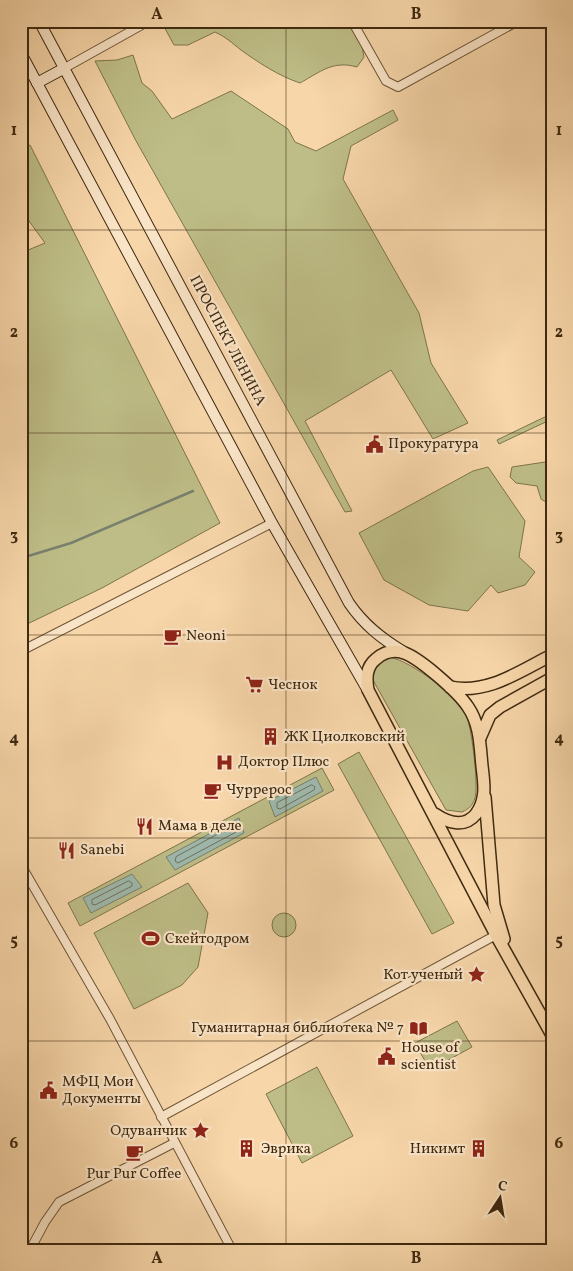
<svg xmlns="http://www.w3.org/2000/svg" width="573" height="1271" font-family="Vollkorn,serif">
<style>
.green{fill:#bebd87;stroke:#7e744c}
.water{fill:#9eb9ad;stroke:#78806e}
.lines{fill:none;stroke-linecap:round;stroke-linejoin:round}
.shore{stroke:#6e725e;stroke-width:1}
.stream{stroke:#78806e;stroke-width:2.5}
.street-casing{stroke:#6d5536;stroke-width:10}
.secondary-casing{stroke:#3f2a10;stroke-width:12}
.primary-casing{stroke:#3f2a10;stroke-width:14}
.street{stroke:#fae4c7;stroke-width:8}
.secondary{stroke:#fae4c7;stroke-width:10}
.primary{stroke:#f7d6a9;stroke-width:11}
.grid{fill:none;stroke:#3f2a10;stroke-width:1;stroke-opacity:0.55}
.labels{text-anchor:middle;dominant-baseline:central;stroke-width:4.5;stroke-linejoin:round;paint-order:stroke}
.street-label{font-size:15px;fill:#3f2a10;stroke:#fae4c7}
.poi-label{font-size:15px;fill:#3f2a10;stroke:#fae4c7;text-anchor:start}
.neatline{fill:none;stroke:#3f2a10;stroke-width:2}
.grid-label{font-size:16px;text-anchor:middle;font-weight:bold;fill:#3f2a10}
</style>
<rect width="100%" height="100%" fill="#f7d6a9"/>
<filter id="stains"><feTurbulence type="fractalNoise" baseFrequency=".004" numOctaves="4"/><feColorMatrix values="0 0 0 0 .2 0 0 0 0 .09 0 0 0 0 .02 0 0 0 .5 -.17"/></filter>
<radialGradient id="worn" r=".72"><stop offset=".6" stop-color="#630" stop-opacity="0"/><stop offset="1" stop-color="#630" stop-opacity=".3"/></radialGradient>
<!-- green -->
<g class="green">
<path d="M 163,21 L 344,21 L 347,22 L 361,41 L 364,57 L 357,67 C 333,60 320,72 300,83 C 279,76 259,63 241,50 C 232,43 226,37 215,32 L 188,45 L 174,45 L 162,23 Z"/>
<path d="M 133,55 L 142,83 L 152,91 L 172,119 L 231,91 L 288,129 L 295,142 L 316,151 L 393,110 L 398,120 L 351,146 L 343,179 L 419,313 L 431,363 L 468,423 L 433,439 L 391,370 L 305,421 L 352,511 L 345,512 L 135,139 L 95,61 L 117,60 Z"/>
<path d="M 30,145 L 220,523 L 102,588 L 21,627 L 21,253 L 45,243 L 21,210 L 21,149 Z"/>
<path d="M 551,414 L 552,419 L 499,444 L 497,440 Z"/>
<path d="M 552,461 L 552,506 L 541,499 L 537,486 L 516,483 L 510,477 L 512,467 Z"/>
<path d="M 488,467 L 525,521 L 519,557 L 535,572 L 525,585 L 498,593 L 491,585 L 468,611 L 429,605 L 384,580 L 359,533 L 473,471 Z"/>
<path d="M 387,657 C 405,657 451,692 463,707 C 471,716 479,786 475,798 C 473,805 469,809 462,812 L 446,810 L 374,682 C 370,670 378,664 387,657 Z"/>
<path d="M 359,752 L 454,923 L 432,934 L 338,764 Z"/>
<path d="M 322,768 L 334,790 L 80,926 L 68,903 Z"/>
<path d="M 188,883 L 208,913 L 198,967 L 182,985 L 134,1009 L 94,933 Z"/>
<circle cx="284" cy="925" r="12"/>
<path d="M 457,1021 L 472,1047 L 430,1070 L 415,1043 Z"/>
<path d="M 317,1067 L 353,1136 L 302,1163 L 266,1094 Z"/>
</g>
<!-- water -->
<g class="water">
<path d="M 316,777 L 323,791 L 275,817 L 269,801 Z"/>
<path d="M 239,818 L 244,833 L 175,870 L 166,857 Z"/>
<path d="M 132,874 L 142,887 L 91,913 L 83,898 Z"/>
</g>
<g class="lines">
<!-- shore -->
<g class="shore">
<path d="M 312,785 L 315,787 L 314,790 L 280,809 L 277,808 L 277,803 Z"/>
<path d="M 233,826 L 237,827 L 236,832 L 178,863 L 175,861 L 176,857 Z"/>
<path d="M 129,881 L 132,883 L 132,886 L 95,905 L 92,904 L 92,900 Z"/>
</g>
<!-- stream -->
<path class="stream" d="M 21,556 L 25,557 L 71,543 L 193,491"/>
<defs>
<g id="street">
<path d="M 352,21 L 386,81 L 398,87 L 518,21"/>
<path d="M 63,69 L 149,21"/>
<path d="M 21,651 L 272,523"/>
<path d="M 21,865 L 110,1019 L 232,1250"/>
<path d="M 161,1117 L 496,935"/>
<path d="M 30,1250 L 45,1222 L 59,1202 L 174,1143"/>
</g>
<g id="secondary">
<path d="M 39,21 L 349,603 C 364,625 382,639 404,652"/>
<path d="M 21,53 L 272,523 L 367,689"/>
<path d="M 37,83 L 63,69"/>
</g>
<g id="primary">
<path d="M 450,687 C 487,695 520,671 552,655"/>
<path d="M 480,738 L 490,715 L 500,707 L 552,678"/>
<path d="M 485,797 L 494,905 L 504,939"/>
<path d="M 435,814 C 447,822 464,829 476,814 C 487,799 484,783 482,766 C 480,746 480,724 468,707 C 459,693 417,655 401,652 C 392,650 383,653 376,659 C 366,667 366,678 368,690 L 496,935 L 552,1035"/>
</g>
</defs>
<!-- street casing -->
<use href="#street" class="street-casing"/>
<!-- secondary casing -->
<use href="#secondary" class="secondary-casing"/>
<!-- primary casing -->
<use href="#primary" class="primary-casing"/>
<!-- street -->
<use href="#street" class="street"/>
<!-- secondary -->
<use href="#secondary" class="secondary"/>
<!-- primary -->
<use href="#primary" class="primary"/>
</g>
<!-- grid -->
<path class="grid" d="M 286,21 L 286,1250M 21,230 L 552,230M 21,433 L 552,433M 21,635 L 552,635M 21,838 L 552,838M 21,1041 L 552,1041"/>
<!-- icons -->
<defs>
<symbol id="civic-bare" viewBox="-9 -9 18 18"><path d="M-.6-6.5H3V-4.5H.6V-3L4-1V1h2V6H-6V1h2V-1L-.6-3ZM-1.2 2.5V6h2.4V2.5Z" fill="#8f2418" stroke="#fae4c7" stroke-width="2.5" paint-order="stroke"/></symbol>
<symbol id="cafe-bare" viewBox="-9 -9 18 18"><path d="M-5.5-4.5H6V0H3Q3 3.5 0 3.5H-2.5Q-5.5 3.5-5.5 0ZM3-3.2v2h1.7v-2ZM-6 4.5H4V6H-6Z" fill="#8f2418" stroke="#fae4c7" stroke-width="2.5" paint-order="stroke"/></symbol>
<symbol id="supermarket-bare" viewBox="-9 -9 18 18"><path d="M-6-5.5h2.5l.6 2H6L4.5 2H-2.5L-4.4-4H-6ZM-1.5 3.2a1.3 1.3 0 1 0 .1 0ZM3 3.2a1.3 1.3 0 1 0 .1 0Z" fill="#8f2418" stroke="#fae4c7" stroke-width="2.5" paint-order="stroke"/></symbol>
<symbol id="building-bare" viewBox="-9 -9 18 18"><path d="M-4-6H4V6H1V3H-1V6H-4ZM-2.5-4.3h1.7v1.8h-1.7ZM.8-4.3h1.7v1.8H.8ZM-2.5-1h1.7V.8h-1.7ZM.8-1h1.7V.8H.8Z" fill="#8f2418" stroke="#fae4c7" stroke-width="2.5" paint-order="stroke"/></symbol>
<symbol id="hospital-bare" viewBox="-9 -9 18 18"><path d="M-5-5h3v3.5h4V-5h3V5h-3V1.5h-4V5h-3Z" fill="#8f2418" stroke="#fae4c7" stroke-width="2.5" paint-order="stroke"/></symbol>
<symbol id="restaurant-bare" viewBox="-9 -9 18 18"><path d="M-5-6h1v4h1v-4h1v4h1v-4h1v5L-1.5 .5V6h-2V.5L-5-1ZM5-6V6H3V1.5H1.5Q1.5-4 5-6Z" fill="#8f2418" stroke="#fae4c7" stroke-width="2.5" paint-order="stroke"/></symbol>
<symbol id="stadium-bare" viewBox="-9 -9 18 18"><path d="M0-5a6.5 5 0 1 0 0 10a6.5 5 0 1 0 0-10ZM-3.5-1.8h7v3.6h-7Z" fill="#8f2418" stroke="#fae4c7" stroke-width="2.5" paint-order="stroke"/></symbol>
<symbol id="sight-bare" viewBox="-9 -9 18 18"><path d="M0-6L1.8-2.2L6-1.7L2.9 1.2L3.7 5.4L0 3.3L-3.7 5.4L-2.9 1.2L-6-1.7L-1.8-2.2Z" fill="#8f2418" stroke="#fae4c7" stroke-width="2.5" paint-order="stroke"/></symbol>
<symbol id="library-bare" viewBox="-9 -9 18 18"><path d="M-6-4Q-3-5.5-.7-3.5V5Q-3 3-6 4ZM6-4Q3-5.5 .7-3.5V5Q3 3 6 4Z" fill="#8f2418" stroke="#fae4c7" stroke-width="2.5" paint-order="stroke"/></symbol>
</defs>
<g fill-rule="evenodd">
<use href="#civic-bare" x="362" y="432" width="25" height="25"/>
<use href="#cafe-bare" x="160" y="624" width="25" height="25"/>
<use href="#supermarket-bare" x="242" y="672" width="25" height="25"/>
<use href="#building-bare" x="258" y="724" width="25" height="25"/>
<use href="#hospital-bare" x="212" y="750" width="25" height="25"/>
<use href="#cafe-bare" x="200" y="778" width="25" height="25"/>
<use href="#restaurant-bare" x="132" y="814" width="25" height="25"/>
<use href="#restaurant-bare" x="54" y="838" width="25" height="25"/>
<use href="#stadium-bare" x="138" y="926" width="25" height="25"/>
<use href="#sight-bare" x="464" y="962" width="25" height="25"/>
<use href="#library-bare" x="406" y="1016" width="25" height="25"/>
<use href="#civic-bare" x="374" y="1044" width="25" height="25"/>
<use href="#civic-bare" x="36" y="1078" width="25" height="25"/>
<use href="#sight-bare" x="188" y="1118" width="25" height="25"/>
<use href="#building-bare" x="234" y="1136" width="25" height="25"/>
<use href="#building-bare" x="466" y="1136" width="25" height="25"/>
<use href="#cafe-bare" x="122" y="1140" width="25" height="25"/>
</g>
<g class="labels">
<!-- street labels -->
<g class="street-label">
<text transform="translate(227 341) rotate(62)">ПРОСПЕКТ ЛЕНИНА</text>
</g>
<!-- poi labels -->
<g class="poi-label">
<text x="388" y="444">Прокуратура</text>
<text x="186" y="636">Neoni</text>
<text x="268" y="685">Чеснок</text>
<text x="284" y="737">ЖК Циолковский</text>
<text x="238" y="762">Доктор Плюс</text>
<text x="226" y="790">Чуррерос</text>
<text x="158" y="826">Мама в деле</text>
<text x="80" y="850">Sanebi</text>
<text x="165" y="939">Скейтодром</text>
<text x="463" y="975" text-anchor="end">Кот ученый</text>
<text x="404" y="1028" text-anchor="end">Гуманитарная библиотека № 7</text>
<text x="401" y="1048">House of<tspan x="401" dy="17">scientist</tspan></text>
<text x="62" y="1082">МФЦ Мои<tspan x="62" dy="17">Документы</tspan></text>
<text x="187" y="1131" text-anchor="end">Одуванчик</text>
<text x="261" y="1149">Эврика</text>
<text x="465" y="1149" text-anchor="end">Никимт</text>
<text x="134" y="1174" text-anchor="middle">Pur Pur Coffee</text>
</g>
</g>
<!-- margin -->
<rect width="573" height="1271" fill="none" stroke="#f7d6a9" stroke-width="55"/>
<!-- north arrow -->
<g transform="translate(500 1198) rotate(12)" stroke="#fae4c7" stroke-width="4" paint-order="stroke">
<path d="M0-4L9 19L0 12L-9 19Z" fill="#3f2a10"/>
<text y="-8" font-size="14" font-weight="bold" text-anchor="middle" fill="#3f2a10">С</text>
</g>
<rect x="28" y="28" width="518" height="1216" class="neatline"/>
<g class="grid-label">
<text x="157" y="19">A</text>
<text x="416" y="19">B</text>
<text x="14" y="135">1</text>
<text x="559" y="135">1</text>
<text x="14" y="337">2</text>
<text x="559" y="337">2</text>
<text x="14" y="540">3</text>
<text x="559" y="540">3</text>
<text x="14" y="743">4</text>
<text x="559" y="743">4</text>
<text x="14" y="945">5</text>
<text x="559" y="945">5</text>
<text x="14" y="1148">6</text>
<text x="559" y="1148">6</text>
<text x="157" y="1263">A</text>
<text x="416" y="1263">B</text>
</g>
<rect width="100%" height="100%" filter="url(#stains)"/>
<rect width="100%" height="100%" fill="url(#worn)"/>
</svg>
